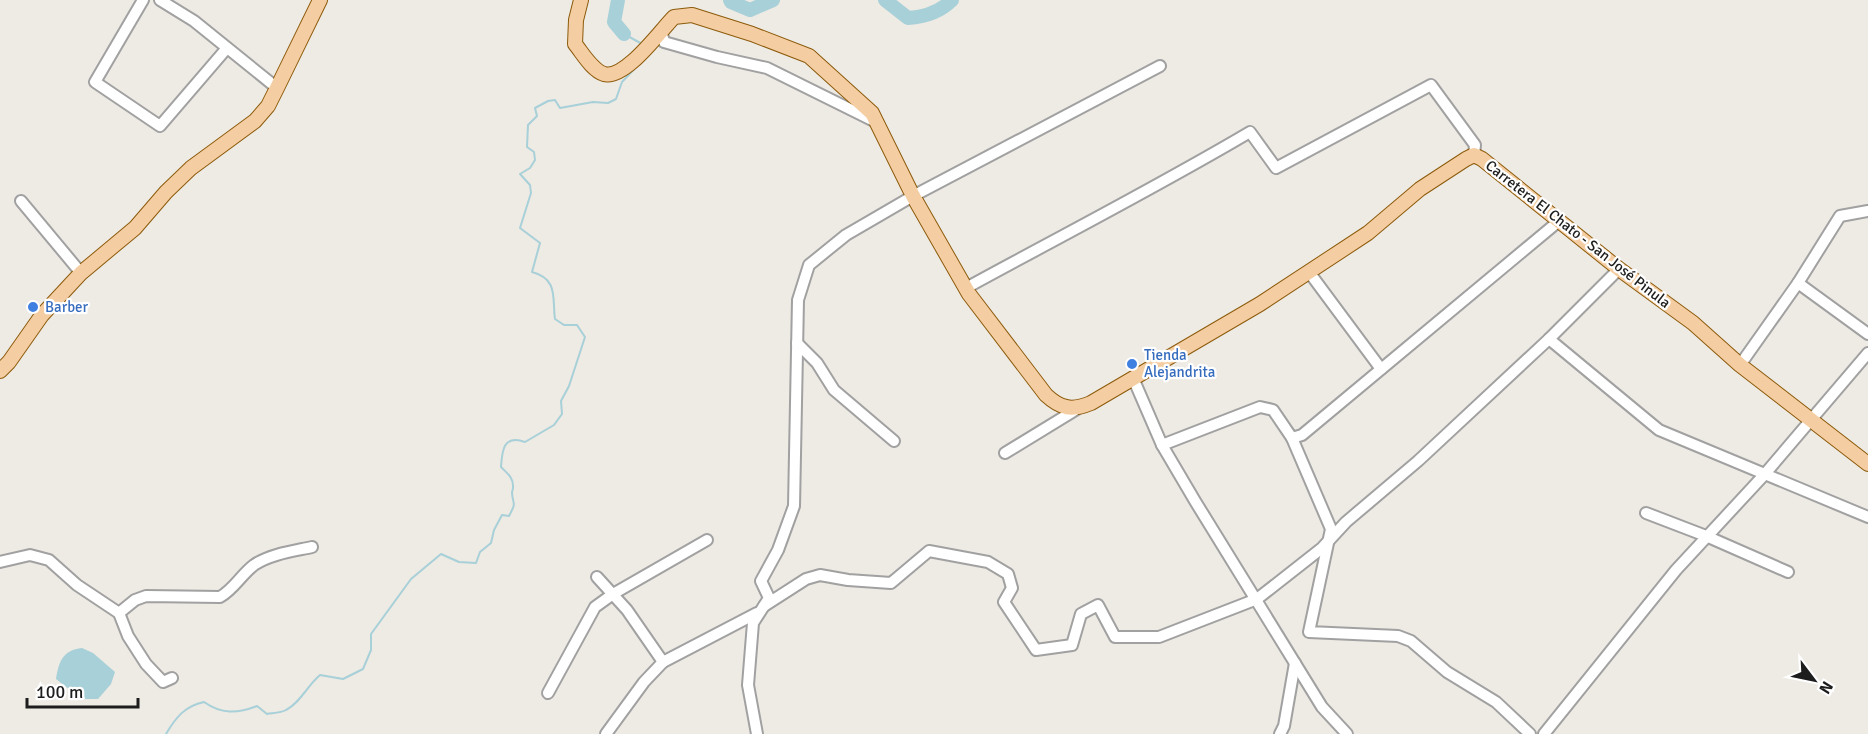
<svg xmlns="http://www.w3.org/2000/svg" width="1868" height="734" font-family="Signika,sans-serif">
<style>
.water{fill:#a7d0d8}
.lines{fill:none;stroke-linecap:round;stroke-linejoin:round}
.stream{stroke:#a7d0d8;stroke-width:2}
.river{stroke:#a7d0d8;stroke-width:14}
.minor-casing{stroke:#a1a1a1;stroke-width:14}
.major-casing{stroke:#8c5b0b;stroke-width:16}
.minor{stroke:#fff;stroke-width:10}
.major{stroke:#f5cda2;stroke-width:14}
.shop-dot{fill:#3f7fe0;stroke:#fff;stroke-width:2}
.labels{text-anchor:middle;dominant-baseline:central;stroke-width:4.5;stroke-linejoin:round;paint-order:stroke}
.street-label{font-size:15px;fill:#1d1d1d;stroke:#fff}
.shop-label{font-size:15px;fill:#366cbe;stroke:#fff;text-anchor:start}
</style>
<rect width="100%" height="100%" fill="#eeeae4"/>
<!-- water -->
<path class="water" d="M 82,648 L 93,653 L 115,672 L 111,684 L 98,699 L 77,699 L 72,696 L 74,691 L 66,687 L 56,679 C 59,661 63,650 82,648 Z"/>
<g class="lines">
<!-- stream -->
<g class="stream">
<path d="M 624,34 L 644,45"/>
<path d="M 166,734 C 176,717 185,706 204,702 C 221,714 237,714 257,706 L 267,714 C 273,713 281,713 286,710 C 300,703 307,686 320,675 L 343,679 L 363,669 L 371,650 L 371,634 L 411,579 L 441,554 L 459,562 L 476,563 L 480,552 L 491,543 L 494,530 L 502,515 L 509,516 C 517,501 513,506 512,493 C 512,491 513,489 513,488 C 514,478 507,473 501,467 C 502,451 503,434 525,442 L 554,425 L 562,414 L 561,401 L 569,386 L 585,337 L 577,325 L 564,325 L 555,319 C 552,299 559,279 532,272 L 540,243 L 520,228 L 531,193 L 530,185 L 520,174 L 530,168 L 535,160 L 534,152 L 527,147 L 528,125 L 537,116 L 535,108 L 548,101 L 555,100 L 560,108 L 593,102 L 608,103 L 616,99 L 622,82 L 639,64"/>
</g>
<!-- river -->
<g class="river">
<path d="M 618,0 L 614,22 L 624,34"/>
<path d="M 730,0 L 731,2 L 750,10 L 773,0"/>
<path d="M 885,0 L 908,18 C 925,17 940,12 952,0"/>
</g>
<defs>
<g id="minor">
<path d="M 143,0 L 95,82 L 160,126 L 227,48"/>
<path d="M 160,0 L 194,21 L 277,88"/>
<path d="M 661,30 L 664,42 L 717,57 L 767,68 L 876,122"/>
<path d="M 21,201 L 81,273"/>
<path d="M 1309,272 L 1381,369"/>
<path d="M 1798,283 L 1868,334"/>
<path d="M 966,288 C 1061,236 1157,187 1250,132 L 1276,168 L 1431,85 L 1475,145 L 1474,155"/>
<path d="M 1549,339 L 1659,430 L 1868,517"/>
<path d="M 797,343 L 817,363 L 834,390 L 894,441"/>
<path d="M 1740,365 L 1798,283 L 1840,216 L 1868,211"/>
<path d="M 1133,378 L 1162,445 L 1195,501 L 1322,707 L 1347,734"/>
<path d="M 1292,438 L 1331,529 L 1309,632 L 1398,636 L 1411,641 L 1447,672 L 1496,702 L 1530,734"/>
<path d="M 1162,445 L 1260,407 L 1273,410 L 1292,438 L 1302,435 L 1559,221"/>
<path d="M 1005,453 L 1077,409"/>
<path d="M 1646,513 L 1706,536 L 1788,572"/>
<path d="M 0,562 L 30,555 L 49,560 L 77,585 L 119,613 L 128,636 L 146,664 L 163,682 L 172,678"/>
<path d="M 597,577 L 627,610 L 663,662 L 757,613"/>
<path d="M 764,606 L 806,579 L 820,575 L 848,580 L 891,583 L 929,551 L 988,562 L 1008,574 L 1012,588 L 1004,602 L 1036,650 L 1072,645 L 1081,614 L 1098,605 L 1115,637 L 1159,637 L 1257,599 L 1322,548 L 1346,522 L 1418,461 L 1549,339 L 1619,269"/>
<path d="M 119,613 L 135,600 L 146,596 L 220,597 C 234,589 241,575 254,565 C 270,554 294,551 312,547"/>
<path d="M 548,693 L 595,607 L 613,594 L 707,540"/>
<path d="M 606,734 L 644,682 L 663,662"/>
<path d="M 757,734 L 748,685 L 753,623 L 769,598 L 761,581 L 778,550 L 794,506 L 798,300 L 809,265 L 846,235 L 913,196 L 1160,66"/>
<path d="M 1280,734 L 1284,726 L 1295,663"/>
<path d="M 1544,734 L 1676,570 L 1764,475 L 1868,353"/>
</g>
<g id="major">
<path d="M 581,0 L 576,20 L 575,44 C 583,54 592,70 604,74 C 625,80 660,31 674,17 L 692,15 L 752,34 L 809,56 L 872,113 L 913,196 L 969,294 L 1046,395 C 1061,409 1072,411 1091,403 L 1260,304 L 1368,233 L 1420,189 L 1466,159 L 1474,155 L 1482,159 L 1619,269 L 1693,323 L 1740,365 L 1868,464"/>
<path d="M 0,371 L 9,362 L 42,315 L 81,273 L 135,228 L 166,192 L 191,168 L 255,121 L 268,106 L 277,88 L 320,0"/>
</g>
</defs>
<!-- minor casing -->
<use href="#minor" class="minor-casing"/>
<!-- major casing -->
<use href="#major" class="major-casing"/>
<!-- minor -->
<use href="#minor" class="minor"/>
<!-- major -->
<use href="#major" class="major"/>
</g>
<!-- markers -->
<g class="shop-dot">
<circle cx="33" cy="307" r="6"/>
<circle cx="1132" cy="364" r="6"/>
</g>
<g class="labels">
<!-- street labels -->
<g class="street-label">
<text transform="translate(1578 234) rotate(38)">Carretera El Chato - San José Pinula</text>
</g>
<!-- shop labels -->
<g class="shop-label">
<text x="45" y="307">Barber</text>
<text x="1144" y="355">Tienda<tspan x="1144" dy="17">Alejandrita</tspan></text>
</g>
</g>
<!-- north arrow -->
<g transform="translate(1814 680) rotate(122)" stroke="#ffffff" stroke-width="4.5" paint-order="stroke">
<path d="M0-4.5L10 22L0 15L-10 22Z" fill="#1d1d1d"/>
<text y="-9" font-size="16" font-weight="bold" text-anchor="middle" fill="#1d1d1d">N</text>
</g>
<!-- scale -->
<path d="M27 698v9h111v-9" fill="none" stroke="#1d1d1d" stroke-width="3"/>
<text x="36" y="698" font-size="18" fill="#1d1d1d" stroke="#ffffff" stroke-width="4.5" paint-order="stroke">100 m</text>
</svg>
